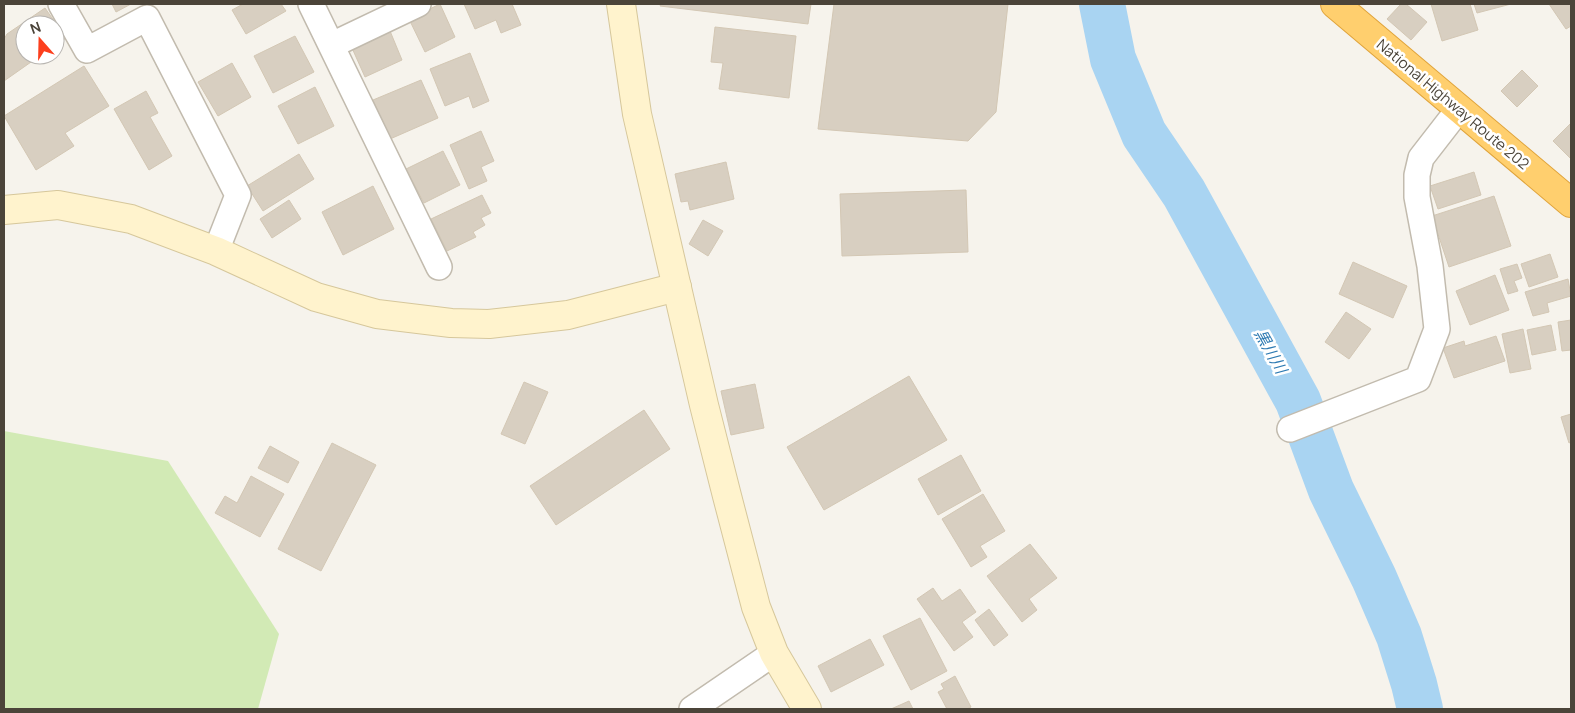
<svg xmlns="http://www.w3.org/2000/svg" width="1575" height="713" font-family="Manrope,'Noto Sans JP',sans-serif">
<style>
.green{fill:#d2eab5}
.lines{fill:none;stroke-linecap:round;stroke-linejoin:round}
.river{stroke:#a9d4f2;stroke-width:46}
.building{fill:#d8cfc1;stroke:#d3c7b4}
.street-casing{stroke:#c2bbae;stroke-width:28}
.secondary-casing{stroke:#d6c79b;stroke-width:30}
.highway-casing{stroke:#e0a43c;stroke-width:30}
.street{stroke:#fff;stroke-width:25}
.secondary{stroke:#fff3cd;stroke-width:28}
.highway{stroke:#ffcf6e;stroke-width:28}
.labels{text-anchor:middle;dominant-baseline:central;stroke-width:5;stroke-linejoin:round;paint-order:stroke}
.street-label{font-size:15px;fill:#4b4439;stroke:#fff}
.water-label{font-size:16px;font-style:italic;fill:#2e7ab2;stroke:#fff}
</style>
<rect width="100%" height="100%" fill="#f6f3ec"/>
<!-- green -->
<path class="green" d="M 4,431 L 168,461 L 279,634 L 258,709 L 4,709 Z"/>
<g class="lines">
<!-- river -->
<path class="river" d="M 1102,4 L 1113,59 L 1144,134 L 1184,193 L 1298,401 L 1331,490 L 1374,578 L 1399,636 L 1414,684 L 1420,709"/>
</g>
<!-- building -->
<g class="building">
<path d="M 112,4 L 131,4 L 116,12 Z"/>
<path d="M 243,4 L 281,4 L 286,11 L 246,34 L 232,10 Z"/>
<path d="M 440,4 L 455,37 L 425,52 L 409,19 Z"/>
<path d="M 464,4 L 512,4 L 521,25 L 501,33 L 496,20 L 475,29 Z"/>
<path d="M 661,4 L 811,4 L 808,24 L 660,6 Z"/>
<path d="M 834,4 L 1008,4 L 996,112 L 968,141 L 818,129 Z"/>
<path d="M 1401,4 L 1406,4 L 1427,22 L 1411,40 L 1387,19 Z"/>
<path d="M 1431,4 L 1470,4 L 1478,30 L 1442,41 Z"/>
<path d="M 1474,4 L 1511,4 L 1477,13 Z"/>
<path d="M 1549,4 L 1571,4 L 1571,26 L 1566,29 Z"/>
<path d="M 45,8 L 66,38 L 55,46 L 55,25 L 25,25 L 25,55 L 41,55 L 4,81 L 4,39 L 7,34 Z"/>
<path d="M 715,27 L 796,36 L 789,98 L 719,89 L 723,63 L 711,62 Z"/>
<path d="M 390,31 L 402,60 L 365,77 L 352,48 Z"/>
<path d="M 295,36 L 314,72 L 273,93 L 254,56 Z"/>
<path d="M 470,53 L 489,101 L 473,108 L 469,96 L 445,106 L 430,69 Z"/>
<path d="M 232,63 L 251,97 L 218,116 L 198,82 Z"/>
<path d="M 84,66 L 109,106 L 65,133 L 74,146 L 36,170 L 4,116 Z"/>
<path d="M 1522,70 L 1538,86 L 1517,107 L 1501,91 Z"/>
<path d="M 421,80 L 438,118 L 390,139 L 373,100 Z"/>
<path d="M 315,87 L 334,126 L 298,144 L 278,106 Z"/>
<path d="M 146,91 L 158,113 L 150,117 L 172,156 L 149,170 L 114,109 Z"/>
<path d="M 1571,123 L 1571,157 L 1570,158 L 1553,141 Z"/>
<path d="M 481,131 L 494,161 L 481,167 L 487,181 L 469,189 L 450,145 Z"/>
<path d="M 443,151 L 460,185 L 424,203 L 406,169 Z"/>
<path d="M 299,154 L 314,179 L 263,211 L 247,186 Z"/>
<path d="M 726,162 L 734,199 L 690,210 L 688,201 L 681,202 L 675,174 Z"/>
<path d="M 1474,172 L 1481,195 L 1438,209 L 1430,186 Z"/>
<path d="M 373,186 L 394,229 L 343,255 L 322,212 Z"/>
<path d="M 966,190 L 968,252 L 842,256 L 840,194 Z"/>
<path d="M 482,195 L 491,213 L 481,218 L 485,225 L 473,232 L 476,237 L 447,251 L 431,219 Z"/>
<path d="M 1494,196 L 1511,246 L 1449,267 L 1432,216 Z"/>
<path d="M 289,200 L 301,219 L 272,238 L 260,219 Z"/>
<path d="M 703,220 L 723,231 L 708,256 L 689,244 Z"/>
<path d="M 1550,254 L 1558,277 L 1529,287 L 1521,264 Z"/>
<path d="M 1353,262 L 1407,286 L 1393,318 L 1339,294 Z"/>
<path d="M 1517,264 L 1522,278 L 1514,281 L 1518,291 L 1508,294 L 1500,269 Z"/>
<path d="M 1495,275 L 1509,310 L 1470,325 L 1456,291 Z"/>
<path d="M 1568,279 L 1571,296 L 1547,303 L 1549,312 L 1533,316 L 1525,292 Z"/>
<path d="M 1346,312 L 1371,329 L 1349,359 L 1325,342 Z"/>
<path d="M 1571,320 L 1571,350 L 1562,351 L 1558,322 Z"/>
<path d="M 1551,325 L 1556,350 L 1532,355 L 1527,330 Z"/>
<path d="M 1523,329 L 1531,369 L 1510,373 L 1502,334 Z"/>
<path d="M 1496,336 L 1505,361 L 1454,378 L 1443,348 L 1464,341 L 1465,346 Z"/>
<path d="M 909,376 L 947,440 L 824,510 L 787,447 Z"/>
<path d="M 524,382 L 548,392 L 525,444 L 501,434 Z"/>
<path d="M 755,384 L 764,428 L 731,435 L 721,391 Z"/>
<path d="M 644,410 L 670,449 L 556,525 L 530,486 Z"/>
<path d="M 1571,414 L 1571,442 L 1569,443 L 1561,417 Z"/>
<path d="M 332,443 L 376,465 L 321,571 L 278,549 Z"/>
<path d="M 270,446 L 299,462 L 288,483 L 258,468 Z"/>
<path d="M 961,455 L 981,491 L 938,515 L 918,479 Z"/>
<path d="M 251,476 L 284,494 L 260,537 L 215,513 L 225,496 L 237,503 Z"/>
<path d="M 983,494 L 1005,531 L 980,546 L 987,557 L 971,567 L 942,519 Z"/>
<path d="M 1030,544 L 1057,578 L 1029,599 L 1037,610 L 1022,622 L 987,576 Z"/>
<path d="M 933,588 L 942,601 L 960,589 L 976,612 L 962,622 L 973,637 L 954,651 L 917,599 Z"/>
<path d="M 989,609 L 1008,635 L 994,646 L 975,620 Z"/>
<path d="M 920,618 L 947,671 L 911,690 L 883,636 Z"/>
<path d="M 870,639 L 884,665 L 831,692 L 818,666 Z"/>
<path d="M 955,676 L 971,707 L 967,709 L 947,709 L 938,692 L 944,689 L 941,684 Z"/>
<path d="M 909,701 L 913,709 L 891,709 Z"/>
</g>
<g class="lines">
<defs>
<g id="street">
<path d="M 61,4 L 87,50 L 147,18 L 238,195 L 216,251"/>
<path d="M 311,4 L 439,267"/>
<path d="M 332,45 L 418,4"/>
<path d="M 1290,429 L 1418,379 L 1437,329 L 1430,266 L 1417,197 L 1417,175 L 1421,158 L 1459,109"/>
<path d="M 692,709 L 774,653"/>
</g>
<g id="secondary">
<path d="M 621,4 L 637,114 L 704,405 L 727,496 L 756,607 L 774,653 L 807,709"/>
<path d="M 4,210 L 58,205 L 131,219 L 216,251 L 316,297 L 377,314 L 451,323 L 489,324 L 568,315 L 677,287"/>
</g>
<path id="highway" d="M 1335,4 L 1571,203"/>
</defs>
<!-- street casing -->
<use href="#street" class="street-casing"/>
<!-- secondary casing -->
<use href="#secondary" class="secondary-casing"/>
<!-- highway casing -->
<use href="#highway" class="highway-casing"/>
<!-- street -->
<use href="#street" class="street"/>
<!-- secondary -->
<use href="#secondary" class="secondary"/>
<!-- highway -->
<use href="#highway" class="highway"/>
</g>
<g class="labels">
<!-- street labels -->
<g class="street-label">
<text transform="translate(1453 104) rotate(40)">National Highway Route 202</text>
</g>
<!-- water labels -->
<g class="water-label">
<text transform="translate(1271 351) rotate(61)">黒川川</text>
</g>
</g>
<!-- border -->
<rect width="1575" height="713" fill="none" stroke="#4b4439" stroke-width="10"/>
<!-- north arrow -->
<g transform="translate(40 40) rotate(340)"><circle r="24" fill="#ffffff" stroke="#b7b4b0"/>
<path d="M0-4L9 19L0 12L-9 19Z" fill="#fc3f1d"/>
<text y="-8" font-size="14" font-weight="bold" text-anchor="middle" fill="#4b4439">N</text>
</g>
</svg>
